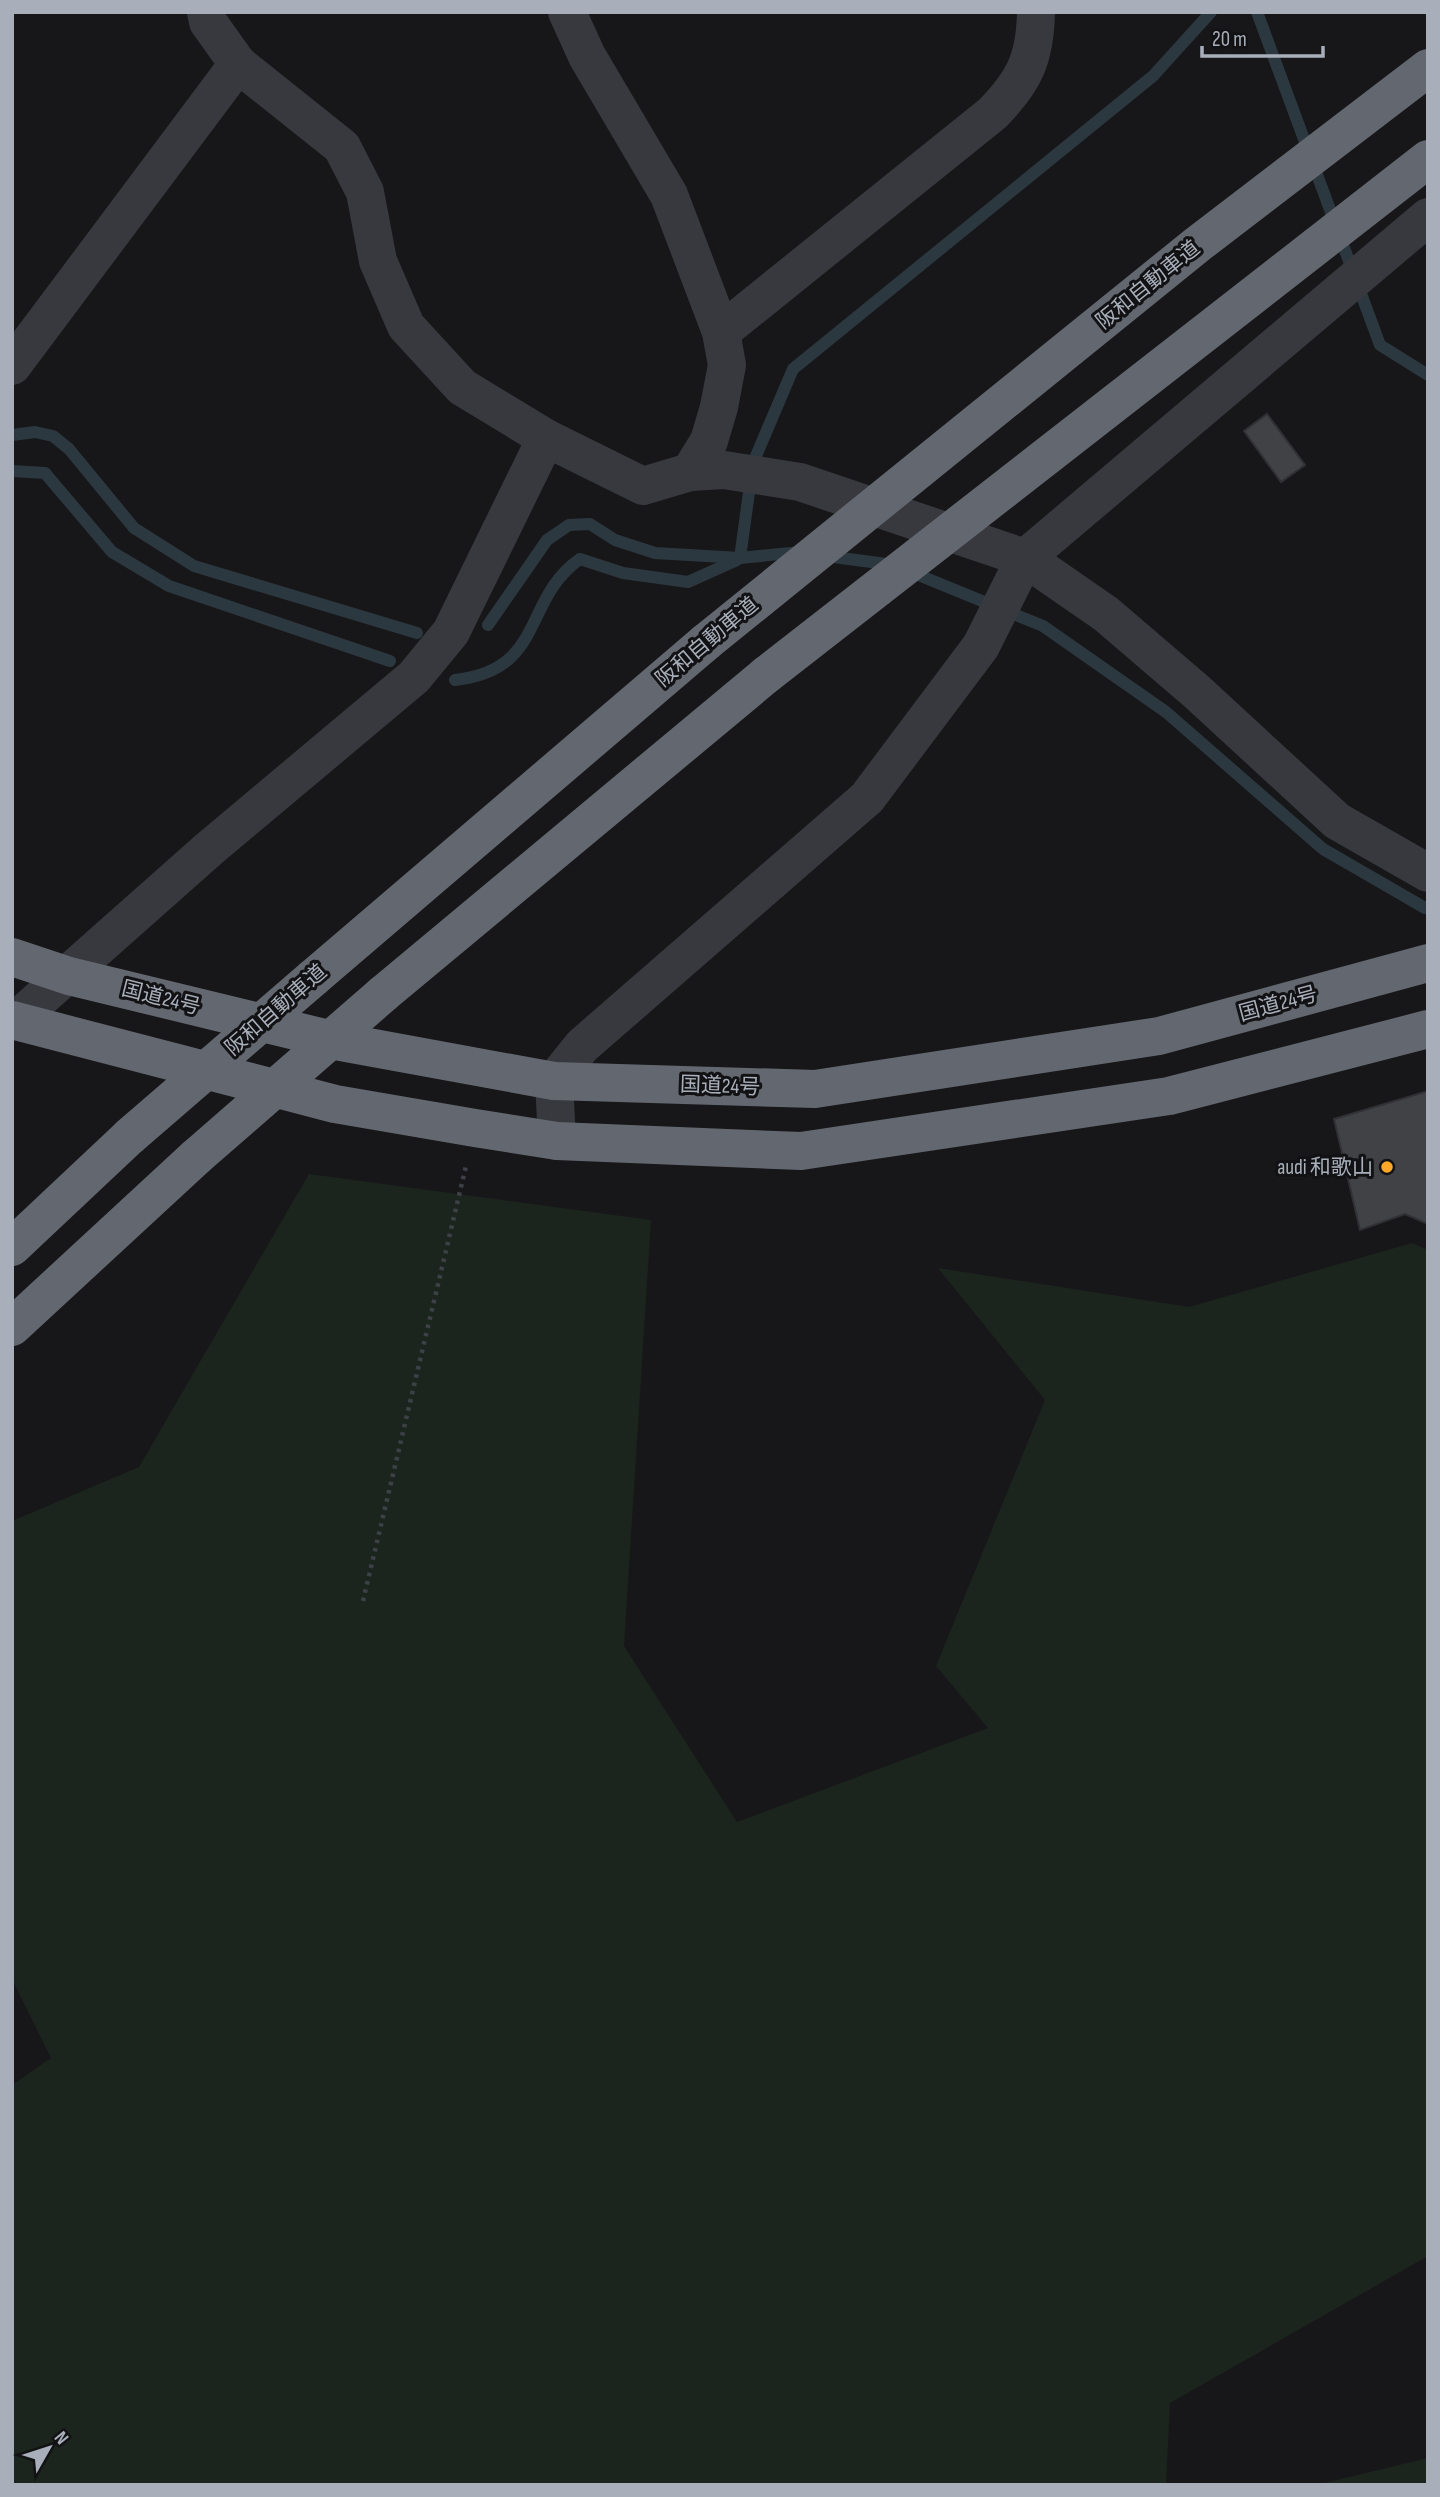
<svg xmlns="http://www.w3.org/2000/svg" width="1440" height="2497" font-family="'Sofia Sans Condensed','Noto Sans JP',sans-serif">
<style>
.green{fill:#1c251d}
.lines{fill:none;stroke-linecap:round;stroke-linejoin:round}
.stream{stroke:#2c383f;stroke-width:12}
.building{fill:#414246;stroke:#313135;stroke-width:2}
.path{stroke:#3d4046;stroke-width:4.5;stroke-dasharray:3.5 5;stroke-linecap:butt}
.minor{stroke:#38393f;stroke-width:38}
.highway{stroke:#636870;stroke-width:38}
.highway-bridge{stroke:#636870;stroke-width:38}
.poi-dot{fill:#ffa729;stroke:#121214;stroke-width:2.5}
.labels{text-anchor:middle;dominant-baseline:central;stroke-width:6;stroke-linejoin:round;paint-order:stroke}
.street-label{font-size:21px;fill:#a8afba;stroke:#121214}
.poi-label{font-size:21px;fill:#a8afba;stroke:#121214;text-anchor:end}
</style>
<rect width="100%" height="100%" fill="#171719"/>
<!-- green -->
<g class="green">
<path d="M 309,1174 L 651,1220 L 624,1646 L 737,1822 L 988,1728 L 936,1666 L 1045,1400 L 938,1268 L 1189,1307 L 1412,1243 L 1428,1250 L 1428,2256 L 1170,2403 L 1166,2485 L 12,2485 L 12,2085 L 51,2058 L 12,1979 L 12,1521 L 139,1467 Z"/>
<path d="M 1428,2458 L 1428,2485 L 1316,2485 Z"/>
</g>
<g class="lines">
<!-- stream -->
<g class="stream">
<path d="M 1257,12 L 1380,345 L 1428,375"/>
<path d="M 12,435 L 35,432 L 53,436 L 69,449 L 134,528 L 194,566 L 417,633"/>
<path d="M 12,471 L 45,473 L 112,552 L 169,586 L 390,661"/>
<path d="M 826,556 L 894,565 L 1043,626 L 1166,712 L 1323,849 L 1425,908"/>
<path d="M 740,558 L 753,463 L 793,369 L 1153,76 L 1211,12"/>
<path d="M 488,625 L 547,540 L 569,525 L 590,524 L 615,540 L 655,553 L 740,558 L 801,552"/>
<path d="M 455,680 C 546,670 522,599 580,559 L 623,573 L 688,582 L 737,560"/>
</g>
</g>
<!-- building -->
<g class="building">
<path d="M 1267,414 L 1305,465 L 1281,482 L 1244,431 Z"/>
<path d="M 1428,1091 L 1428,1224 L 1405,1214 L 1360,1230 L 1334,1119 Z"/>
</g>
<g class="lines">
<!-- path -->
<path class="path" d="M 363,1601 L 466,1166"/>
<!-- minor -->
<g class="minor">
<path d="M 206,12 L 208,22 L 238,64 L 342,147 L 365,192 L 378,261 L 406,326 L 462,387 L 546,438 L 643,486 L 690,472 L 724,470 L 800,482 L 1025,558 L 1106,614 L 1197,692 L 1337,821 L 1428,873"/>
<path d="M 567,12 L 587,56 L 669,195 L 721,332 L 727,365 L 719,407 L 709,441 L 690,472"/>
<path d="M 721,332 L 993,113 C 1025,80 1035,58 1036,12"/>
<path d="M 12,366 L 238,64"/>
<path d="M 15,1021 L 209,849 L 414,677 L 451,632 L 546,438"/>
<path d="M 557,1141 L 554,1081 L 582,1046 L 867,798 L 981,646 L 1025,558 L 1428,217"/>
</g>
<!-- highway -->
<g class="highway">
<path d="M 12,957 L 69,976 L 341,1042 L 554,1081 L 815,1089 L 1159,1036 L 1428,963"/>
<path d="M 313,978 L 706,642"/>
<path d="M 383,994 L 766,675"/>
<path d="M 12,1020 L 335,1104 L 475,1128 L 557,1141 L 801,1151 L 1169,1096 L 1428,1029"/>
<path d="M 12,1247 L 130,1136"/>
<path d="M 12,1327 L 196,1157"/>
</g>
<!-- highway-bridge -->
<g class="highway-bridge">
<path d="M 706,642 L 1198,244 L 1428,68"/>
<path d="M 766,675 L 1428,159"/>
<path d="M 130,1136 L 313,978"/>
<path d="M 196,1157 L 383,994"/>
</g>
</g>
<!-- markers -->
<circle class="poi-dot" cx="1387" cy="1167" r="7"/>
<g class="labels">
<!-- street labels -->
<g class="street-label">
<text transform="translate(1148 285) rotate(-39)">阪和自動車道</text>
<text transform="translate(707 642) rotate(-40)">阪和自動車道</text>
<text transform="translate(161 998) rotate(14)">国道24号</text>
<text transform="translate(1278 1004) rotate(-15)">国道24号</text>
<text transform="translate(276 1010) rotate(-41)">阪和自動車道</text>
<text transform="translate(720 1086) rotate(2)">国道24号</text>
</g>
<!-- poi labels -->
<g class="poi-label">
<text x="1373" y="1167">audi 和歌山</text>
</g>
</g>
<!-- border -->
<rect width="1440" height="2497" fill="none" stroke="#a8afba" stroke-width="28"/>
<!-- north arrow -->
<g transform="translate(49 2448) rotate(51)" stroke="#121214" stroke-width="5" paint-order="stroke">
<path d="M0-5L12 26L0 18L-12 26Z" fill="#a8afba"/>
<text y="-10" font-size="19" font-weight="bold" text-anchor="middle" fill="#a8afba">N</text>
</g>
<!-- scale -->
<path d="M1202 46v10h121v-10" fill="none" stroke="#a8afba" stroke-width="3.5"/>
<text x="1212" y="46" font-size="21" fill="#a8afba" stroke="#121214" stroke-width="5" paint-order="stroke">20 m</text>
</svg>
